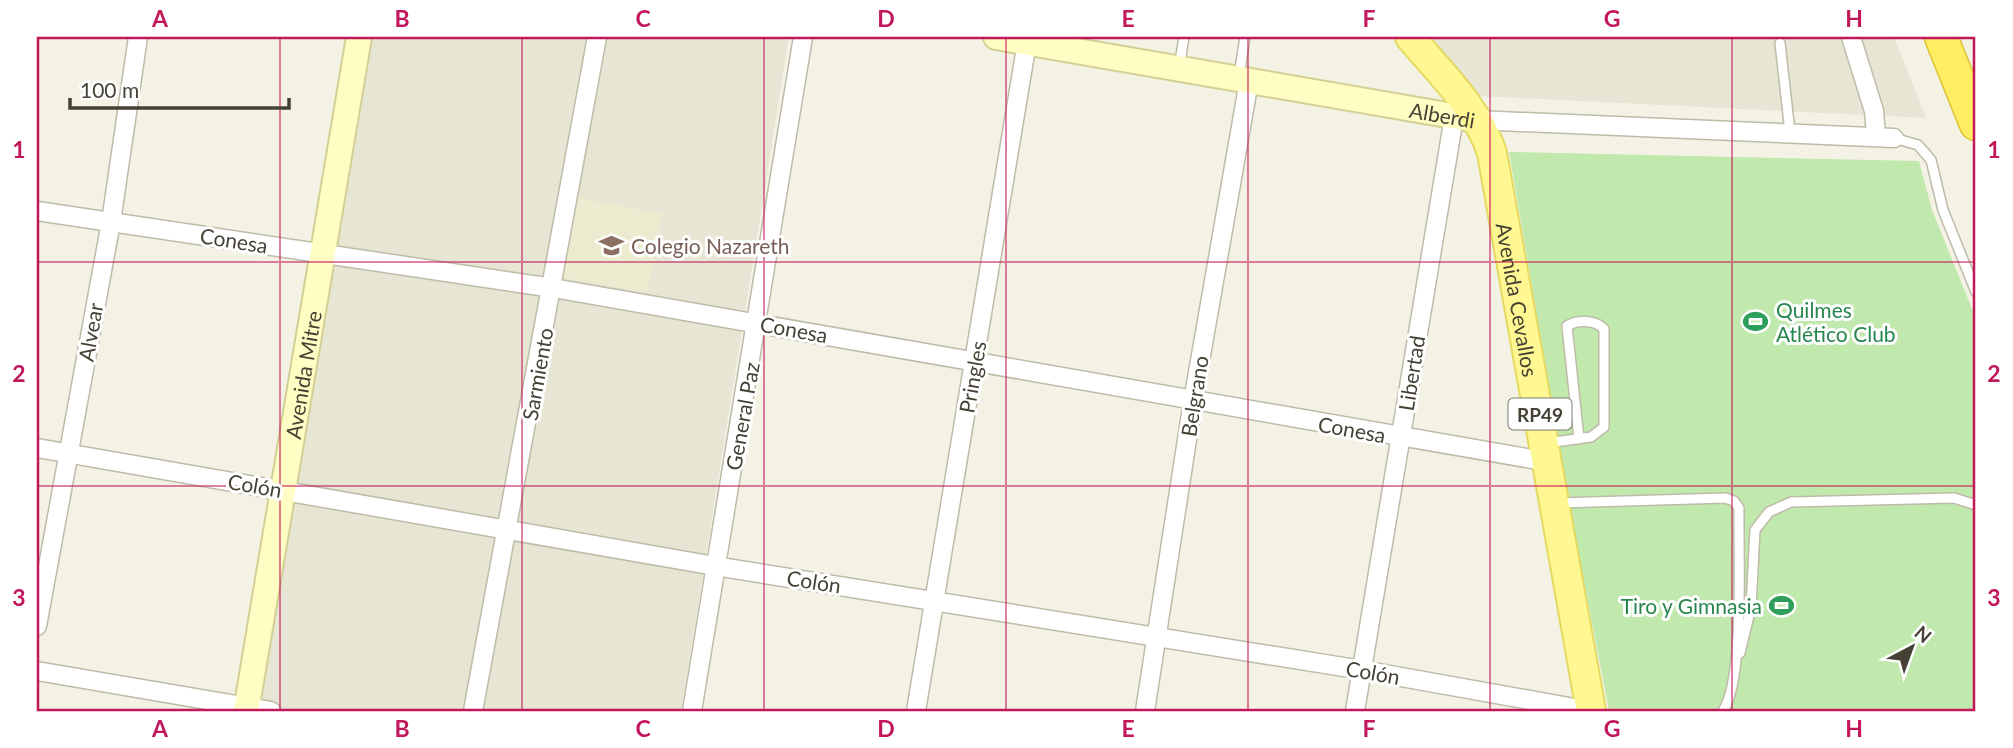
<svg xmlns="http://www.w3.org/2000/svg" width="2013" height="748" font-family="Lato,sans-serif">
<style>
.residential{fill:#e7e5d3}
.education{fill:#eceacf}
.green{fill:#c1e8ad}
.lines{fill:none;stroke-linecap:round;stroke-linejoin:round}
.lane-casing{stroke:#bebba8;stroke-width:12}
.street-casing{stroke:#bebba8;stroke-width:21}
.secondary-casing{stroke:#d3d094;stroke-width:28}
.primary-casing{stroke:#e4d961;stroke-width:32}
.highway-casing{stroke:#dec433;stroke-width:35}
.lane{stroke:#fff;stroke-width:9}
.street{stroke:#fff;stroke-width:18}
.secondary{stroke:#fffdc3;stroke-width:24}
.primary{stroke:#fff792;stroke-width:28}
.highway{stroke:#ffed64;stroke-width:32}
.grid{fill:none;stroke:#c2185b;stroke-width:2;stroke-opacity:0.55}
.labels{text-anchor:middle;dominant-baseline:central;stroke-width:6;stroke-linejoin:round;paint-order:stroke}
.shield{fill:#fff;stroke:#7d7b72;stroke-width:2}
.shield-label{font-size:19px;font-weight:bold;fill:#454235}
.street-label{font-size:21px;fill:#454235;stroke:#fff}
.education-label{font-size:21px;fill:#785e54;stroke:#fff;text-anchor:start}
.leisure-label{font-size:21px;fill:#27864d;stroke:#fff;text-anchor:start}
.neatline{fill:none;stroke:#c2185b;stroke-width:2.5}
.grid-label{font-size:23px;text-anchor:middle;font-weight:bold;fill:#c2185b}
</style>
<rect width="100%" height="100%" fill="#f3f2e5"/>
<!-- residential -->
<g class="residential">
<path d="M 369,37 L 789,37 L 681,711 L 255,711 Z"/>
<path d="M 1428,37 L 1894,37 L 1926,118 L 1479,96 Z"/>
</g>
<!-- education -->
<path class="education" d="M 574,197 L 662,214 L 647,293 L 560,277 Z"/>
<!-- green -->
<path class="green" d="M 1509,152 L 1919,161 L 1932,210 L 1974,314 L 1976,328 L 1976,711 L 1609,711 L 1568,498 Z"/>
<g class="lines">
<defs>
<g id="lane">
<path d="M 1780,43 L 1790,132"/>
<path d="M 1179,68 L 1184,37"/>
<path d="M 1239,76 L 1245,37"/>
<path d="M 1894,138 L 1918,145 L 1931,160 L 1943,210 L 1976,292"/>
<path d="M 1547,443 L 1591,437 L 1604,427 L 1604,329 C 1596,320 1577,319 1567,326 L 1579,439"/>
<path d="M 1558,503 L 1725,498 L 1734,501 L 1739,508 C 1738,552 1745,678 1723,711"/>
<path d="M 1740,653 L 1751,607 L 1755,530 L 1769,512 L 1791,502 L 1954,498 L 1976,505"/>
</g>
<g id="street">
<path d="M 1851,37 L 1874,111 L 1876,135"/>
<path d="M 1476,120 L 1894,138"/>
<path d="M 37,211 L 553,288 L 1549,462"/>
<path d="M 37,448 L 715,566 L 1362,670 L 1591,711"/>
<path d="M 37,626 L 111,222 L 138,37"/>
<path d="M 37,671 L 271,711"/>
<path d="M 473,711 L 597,37"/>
<path d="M 692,711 L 803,37"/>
<path d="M 916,711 L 1027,42"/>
<path d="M 1145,711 L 1193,401 L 1249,81"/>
<path d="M 1355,711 L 1454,117"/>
</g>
<g id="secondary">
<path id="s1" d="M 996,37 L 1476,120"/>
<path id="s2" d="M 246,711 L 359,37"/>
</g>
<g id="primary">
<path id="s3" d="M 1410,37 C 1439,72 1478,108 1492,153 L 1591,711"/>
</g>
<path id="highway" d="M 1941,37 L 1976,124"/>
</defs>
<!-- lane casing -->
<use href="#lane" class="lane-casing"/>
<!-- street casing -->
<use href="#street" class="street-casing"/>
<!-- secondary casing -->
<use href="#secondary" class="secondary-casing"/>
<!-- primary casing -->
<use href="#primary" class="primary-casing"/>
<!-- highway casing -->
<use href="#highway" class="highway-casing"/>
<!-- lane -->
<use href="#lane" class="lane"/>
<!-- street -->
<use href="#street" class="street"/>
<!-- secondary -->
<use href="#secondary" class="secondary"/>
<!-- primary -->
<use href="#primary" class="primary"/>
<!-- highway -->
<use href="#highway" class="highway"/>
</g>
<!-- grid -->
<path class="grid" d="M 280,37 L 280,711M 522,37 L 522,711M 764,37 L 764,711M 1006,37 L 1006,711M 1248,37 L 1248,711M 1490,37 L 1490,711M 1732,37 L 1732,711M 37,262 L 1976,262M 37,486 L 1976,486"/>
<!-- icons -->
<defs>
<symbol id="school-bare" viewBox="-9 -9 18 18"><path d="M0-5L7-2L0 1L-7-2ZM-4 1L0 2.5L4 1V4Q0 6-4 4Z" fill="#8d6e63" stroke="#fff" stroke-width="2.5" paint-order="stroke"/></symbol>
<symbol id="stadium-bare" viewBox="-9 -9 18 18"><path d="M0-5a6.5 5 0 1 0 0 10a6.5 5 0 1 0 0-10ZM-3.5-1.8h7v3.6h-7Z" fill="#2e9e5b" stroke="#fff" stroke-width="2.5" paint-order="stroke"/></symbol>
</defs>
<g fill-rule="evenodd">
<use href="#school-bare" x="594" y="228" width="35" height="35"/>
<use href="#stadium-bare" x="1738" y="304" width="35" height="35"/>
<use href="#stadium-bare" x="1764" y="588" width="35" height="35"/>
</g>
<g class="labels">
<!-- shield labels -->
<rect class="shield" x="1508.5" y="398.5" width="63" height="31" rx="5"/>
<g class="shield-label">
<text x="1540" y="414">RP49</text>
</g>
<!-- street labels -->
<g class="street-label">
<text stroke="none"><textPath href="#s1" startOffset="453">Alberdi</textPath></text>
<text transform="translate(234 240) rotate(9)">Conesa</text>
<text stroke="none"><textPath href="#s3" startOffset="292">Avenida Cevallos</textPath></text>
<text transform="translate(794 329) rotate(10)">Conesa</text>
<text transform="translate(90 332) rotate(-80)">Alvear</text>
<text transform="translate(1411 373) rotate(-81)">Libertad</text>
<text stroke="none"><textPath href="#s2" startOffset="341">Avenida Mitre</textPath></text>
<text transform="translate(537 374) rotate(-80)">Sarmiento</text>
<text transform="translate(972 377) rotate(-80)">Pringles</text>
<text transform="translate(1194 396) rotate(-81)">Belgrano</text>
<text transform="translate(742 416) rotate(-80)">General Paz</text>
<text transform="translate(1352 429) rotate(10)">Conesa</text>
<text transform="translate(255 485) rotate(10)">Colón</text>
<text transform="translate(814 581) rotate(9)">Colón</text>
<text transform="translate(1373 672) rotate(10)">Colón</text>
</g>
<!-- education labels -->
<g class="education-label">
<text x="631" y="245">Colegio Nazareth</text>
</g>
<!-- leisure labels -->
<g class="leisure-label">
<text x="1776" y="309">Quilmes<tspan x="1776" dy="24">Atlético Club</tspan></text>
<text x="1762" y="605" text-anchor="end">Tiro y Gimnasia</text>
</g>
</g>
<!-- border -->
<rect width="2013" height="748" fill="none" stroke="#ffffff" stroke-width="77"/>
<!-- north arrow -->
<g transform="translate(1912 647) rotate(41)" stroke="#ffffff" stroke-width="5" paint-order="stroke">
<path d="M0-5L12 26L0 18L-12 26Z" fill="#454235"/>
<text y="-10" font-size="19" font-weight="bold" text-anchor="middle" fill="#454235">N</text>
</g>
<!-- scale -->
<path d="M70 98v10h219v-10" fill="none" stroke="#454235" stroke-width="3.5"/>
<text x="80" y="98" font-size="21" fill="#454235" stroke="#ffffff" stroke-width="5" paint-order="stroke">100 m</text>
<rect x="38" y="38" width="1936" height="672" class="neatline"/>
<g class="grid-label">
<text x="160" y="27">A</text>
<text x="402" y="27">B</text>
<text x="643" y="27">C</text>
<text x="886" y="27">D</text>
<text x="1128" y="27">E</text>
<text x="1369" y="27">F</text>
<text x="1612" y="27">G</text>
<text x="1854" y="27">H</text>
<text x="19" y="158">1</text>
<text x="1994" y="158">1</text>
<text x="19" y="382">2</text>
<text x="1994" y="382">2</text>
<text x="19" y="606">3</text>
<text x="1994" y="606">3</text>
<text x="160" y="737">A</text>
<text x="402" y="737">B</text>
<text x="643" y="737">C</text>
<text x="886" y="737">D</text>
<text x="1128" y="737">E</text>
<text x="1369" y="737">F</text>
<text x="1612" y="737">G</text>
<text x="1854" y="737">H</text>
</g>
</svg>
